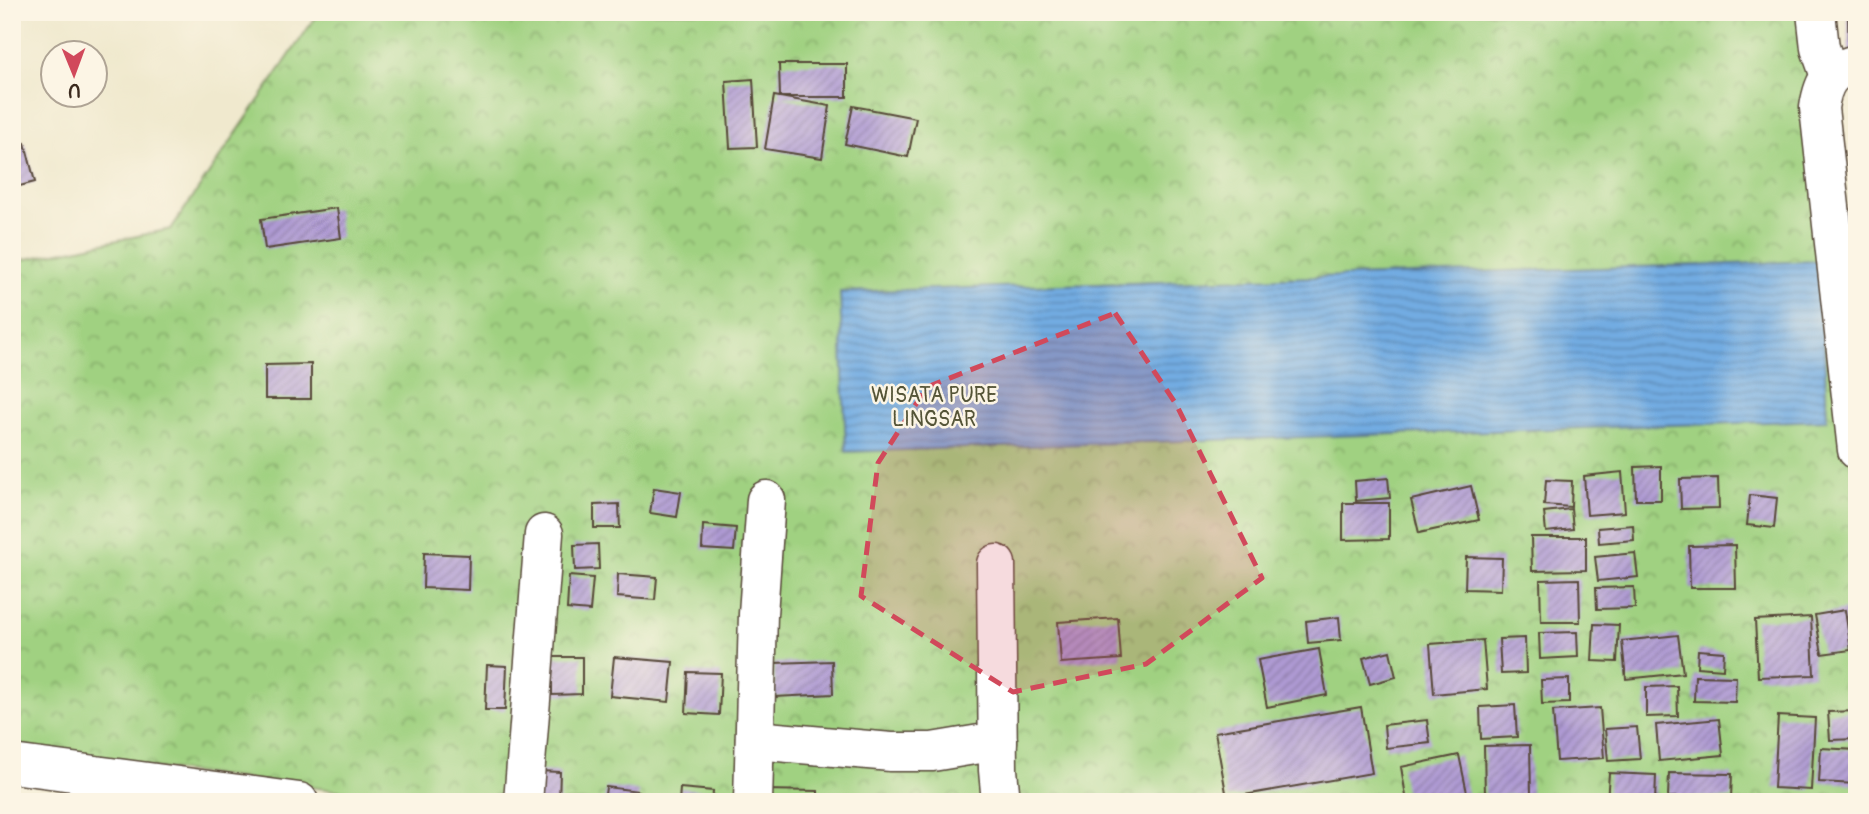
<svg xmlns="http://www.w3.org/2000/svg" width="1869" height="814" font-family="Pangolin,sans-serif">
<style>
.park{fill:url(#park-crowns);stroke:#6e7e50;stroke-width:2}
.water{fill:url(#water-rules);stroke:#566b80;stroke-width:2}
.building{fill:url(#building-hatch)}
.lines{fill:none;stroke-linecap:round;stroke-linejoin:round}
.minor-casing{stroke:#564738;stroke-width:41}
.minor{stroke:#fff;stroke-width:38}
.marked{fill:#d1495b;fill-opacity:0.2;stroke:#d1495b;stroke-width:5;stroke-dasharray:14 9;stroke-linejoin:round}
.labels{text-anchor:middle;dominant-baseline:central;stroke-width:5;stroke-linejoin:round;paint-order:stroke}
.park-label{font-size:21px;fill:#545437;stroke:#fcf5e5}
</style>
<defs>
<pattern id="park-crowns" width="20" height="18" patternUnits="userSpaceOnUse" patternTransform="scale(1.75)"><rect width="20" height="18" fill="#a0d181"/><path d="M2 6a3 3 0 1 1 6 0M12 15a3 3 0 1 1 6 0" fill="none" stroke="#84aa69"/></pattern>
<pattern id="water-rules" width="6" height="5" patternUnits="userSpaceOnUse" patternTransform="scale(1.75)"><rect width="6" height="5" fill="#72ace2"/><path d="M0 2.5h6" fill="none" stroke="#5f8cb7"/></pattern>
<pattern id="building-hatch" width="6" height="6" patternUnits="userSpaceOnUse" patternTransform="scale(1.75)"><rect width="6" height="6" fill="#ae9ad3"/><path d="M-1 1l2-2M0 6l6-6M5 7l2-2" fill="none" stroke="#8f7eab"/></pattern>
</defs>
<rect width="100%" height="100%" fill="#fcf5e5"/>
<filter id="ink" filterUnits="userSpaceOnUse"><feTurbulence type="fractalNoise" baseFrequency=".0143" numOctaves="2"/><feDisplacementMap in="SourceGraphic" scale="14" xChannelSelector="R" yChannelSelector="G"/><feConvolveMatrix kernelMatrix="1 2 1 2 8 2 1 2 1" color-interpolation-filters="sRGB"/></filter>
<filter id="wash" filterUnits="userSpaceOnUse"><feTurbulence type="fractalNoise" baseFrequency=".00686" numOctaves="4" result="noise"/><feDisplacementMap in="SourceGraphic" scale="28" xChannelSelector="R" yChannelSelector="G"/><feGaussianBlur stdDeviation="1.57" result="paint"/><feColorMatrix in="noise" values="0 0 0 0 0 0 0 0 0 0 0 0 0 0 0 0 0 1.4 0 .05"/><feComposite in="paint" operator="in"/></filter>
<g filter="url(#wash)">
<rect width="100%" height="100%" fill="#f0e9ce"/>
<!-- park -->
<path class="park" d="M 319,12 L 1810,12 L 1857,517 L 1857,802 L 430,802 L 12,750 L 12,262 L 171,229 Z"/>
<!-- water -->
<path class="water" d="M 1821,261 L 1827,420 L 846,452 L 840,292 Z"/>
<g id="blocks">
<!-- building -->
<g class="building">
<path d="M 1848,12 L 1857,12 L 1857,57 L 1849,57 Z"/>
<path d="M 779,64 L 847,64 L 847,97 L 780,97 L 830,106 L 822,158 L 765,149 L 774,96 L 780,97 Z"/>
<path d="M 753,79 L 757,147 L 730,148 L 726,81 Z"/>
<path d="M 853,106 L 916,118 L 908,157 L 845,144 Z"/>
<path d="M 25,143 L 35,182 L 12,188 L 12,146 Z"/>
<path d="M 337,208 L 341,238 L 265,249 L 261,219 Z"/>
<path d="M 311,364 L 311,399 L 265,399 L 265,365 Z"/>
<path d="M 1661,466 L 1661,500 L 1636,500 L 1635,467 Z"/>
<path d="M 1622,472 L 1625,512 L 1587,515 L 1584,476 Z"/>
<path d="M 1388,478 L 1390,498 L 1356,501 L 1355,481 Z"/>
<path d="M 1718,478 L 1719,508 L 1681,509 L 1680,479 Z"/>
<path d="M 1546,480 L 1572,481 L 1571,507 L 1544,505 Z"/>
<path d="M 1471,486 L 1479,520 L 1419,533 L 1411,500 Z"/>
<path d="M 654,488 L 681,492 L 677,517 L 650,513 Z"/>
<path d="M 1750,495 L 1777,498 L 1774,528 L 1747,525 Z"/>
<path d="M 1343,503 L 1389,503 L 1389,539 L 1343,540 Z"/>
<path d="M 619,504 L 620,528 L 594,528 L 594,505 Z"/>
<path d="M 1571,509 L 1573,529 L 1546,532 L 1544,512 Z"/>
<path d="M 703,525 L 736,528 L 734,551 L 702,549 Z"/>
<path d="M 1633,525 L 1634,540 L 1599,543 L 1598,528 Z"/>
<path d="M 1531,537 L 1586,537 L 1586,570 L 1532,571 Z"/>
<path d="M 598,544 L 599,569 L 575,570 L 574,545 Z"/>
<path d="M 1735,545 L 1736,588 L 1690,588 L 1689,546 Z"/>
<path d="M 424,553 L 469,555 L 468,590 L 423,588 Z"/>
<path d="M 1635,553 L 1638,577 L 1598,581 L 1595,557 Z"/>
<path d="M 1466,557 L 1502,558 L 1501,590 L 1465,589 Z"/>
<path d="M 618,574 L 657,577 L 655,600 L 617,597 Z"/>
<path d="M 569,576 L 593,578 L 590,611 L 567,609 Z"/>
<path d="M 1579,579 L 1580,622 L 1541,622 L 1540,580 Z"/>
<path d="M 1634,587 L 1635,608 L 1597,609 L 1596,588 Z"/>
<path d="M 1845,610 L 1851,650 L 1822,654 L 1815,615 Z"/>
<path d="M 1339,617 L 1341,640 L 1308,643 L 1306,621 Z"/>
<path d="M 1811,617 L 1814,675 L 1758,677 L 1755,620 Z"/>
<path d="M 1118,618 L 1121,659 L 1061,663 L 1058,622 Z"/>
<path d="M 1594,624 L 1619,625 L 1617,662 L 1592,661 Z"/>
<path d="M 1577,632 L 1578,657 L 1540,659 L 1539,633 Z"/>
<path d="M 1678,635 L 1683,673 L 1626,679 L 1622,641 Z"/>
<path d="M 1525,638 L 1526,673 L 1501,674 L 1499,639 Z"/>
<path d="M 1483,640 L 1487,689 L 1434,694 L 1430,644 Z"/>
<path d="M 1319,649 L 1327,695 L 1267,707 L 1258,660 Z"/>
<path d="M 1698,650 L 1724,652 L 1723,669 L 1697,667 Z"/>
<path d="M 1390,651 L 1396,677 L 1370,684 L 1363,658 Z"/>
<path d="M 552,657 L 582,657 L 582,694 L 552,695 Z"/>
<path d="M 614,657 L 673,662 L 669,702 L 610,696 Z"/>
<path d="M 832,661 L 833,694 L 775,697 L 774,663 Z"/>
<path d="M 487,665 L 507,666 L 505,710 L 485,710 Z"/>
<path d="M 688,672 L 721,673 L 719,715 L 686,713 Z"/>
<path d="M 1695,676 L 1736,677 L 1735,702 L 1694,701 Z"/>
<path d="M 1569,679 L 1569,703 L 1542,704 L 1541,680 Z"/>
<path d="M 1677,686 L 1678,716 L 1646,717 L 1646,687 Z"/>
<path d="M 1515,705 L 1517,737 L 1481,739 L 1480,707 Z"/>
<path d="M 1361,707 L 1372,773 L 1227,798 L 1215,732 Z"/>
<path d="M 1600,708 L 1604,758 L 1557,761 L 1553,711 Z"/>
<path d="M 1857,711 L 1857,739 L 1830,740 L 1828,712 Z"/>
<path d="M 1778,716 L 1815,718 L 1811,790 L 1774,788 Z"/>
<path d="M 1719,719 L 1723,755 L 1659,761 L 1656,725 Z"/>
<path d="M 1427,720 L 1430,743 L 1386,748 L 1384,725 Z"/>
<path d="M 1637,727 L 1640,759 L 1608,761 L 1605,729 Z"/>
<path d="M 1530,745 L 1531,795 L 1485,795 L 1484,746 Z"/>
<path d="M 1821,748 L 1857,750 L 1857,784 L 1819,782 Z"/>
<path d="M 1459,755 L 1469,802 L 1407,802 L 1401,767 Z"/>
<path d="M 539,771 L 560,772 L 559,802 L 538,802 Z"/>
<path d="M 1609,773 L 1656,775 L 1655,802 L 1607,802 Z"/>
<path d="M 1669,773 L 1732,774 L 1731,798 L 1668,797 Z"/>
<path d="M 606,787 L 639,791 L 637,802 L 604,802 Z"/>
<path d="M 680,788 L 713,791 L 712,802 L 679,802 Z"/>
<path d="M 764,790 L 818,791 L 818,802 L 764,802 Z"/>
</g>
</g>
</g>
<g filter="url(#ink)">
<use href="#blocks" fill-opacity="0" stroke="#564738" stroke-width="2"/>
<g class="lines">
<defs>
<g id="minor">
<path d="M 1816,12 L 1820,48 L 1830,76"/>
<path d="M 1857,64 C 1830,70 1823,81 1819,108 L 1857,450"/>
<path d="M 996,564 L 998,770 L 1001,802"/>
<path d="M 755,740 L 891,752 L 932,752 L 998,741"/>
<path d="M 12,764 L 299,802"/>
<path d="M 523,802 L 544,534"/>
<path d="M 753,802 L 758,614 L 766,500"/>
</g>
</defs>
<!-- minor casing -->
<use href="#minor" class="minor-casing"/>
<!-- minor -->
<use href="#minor" class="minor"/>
</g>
</g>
<!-- marked area -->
<path class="marked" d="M 1115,313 L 1176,404 L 1262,578 L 1146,664 L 1013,692 L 861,596 L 878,463 L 927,387 Z"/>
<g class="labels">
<!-- park labels -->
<g class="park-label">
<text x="934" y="395">WISATA PURE<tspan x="934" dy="24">LINGSAR</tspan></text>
</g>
</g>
<!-- margin -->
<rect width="1869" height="814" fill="none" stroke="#fcf5e5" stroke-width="42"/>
<!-- north arrow -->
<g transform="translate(74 74) rotate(179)"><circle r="33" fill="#fcf5e5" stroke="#afa495" stroke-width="2"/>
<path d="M0-5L12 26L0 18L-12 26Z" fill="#d1495b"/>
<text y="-10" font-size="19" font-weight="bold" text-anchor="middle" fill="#3b2a1e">U</text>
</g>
</svg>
